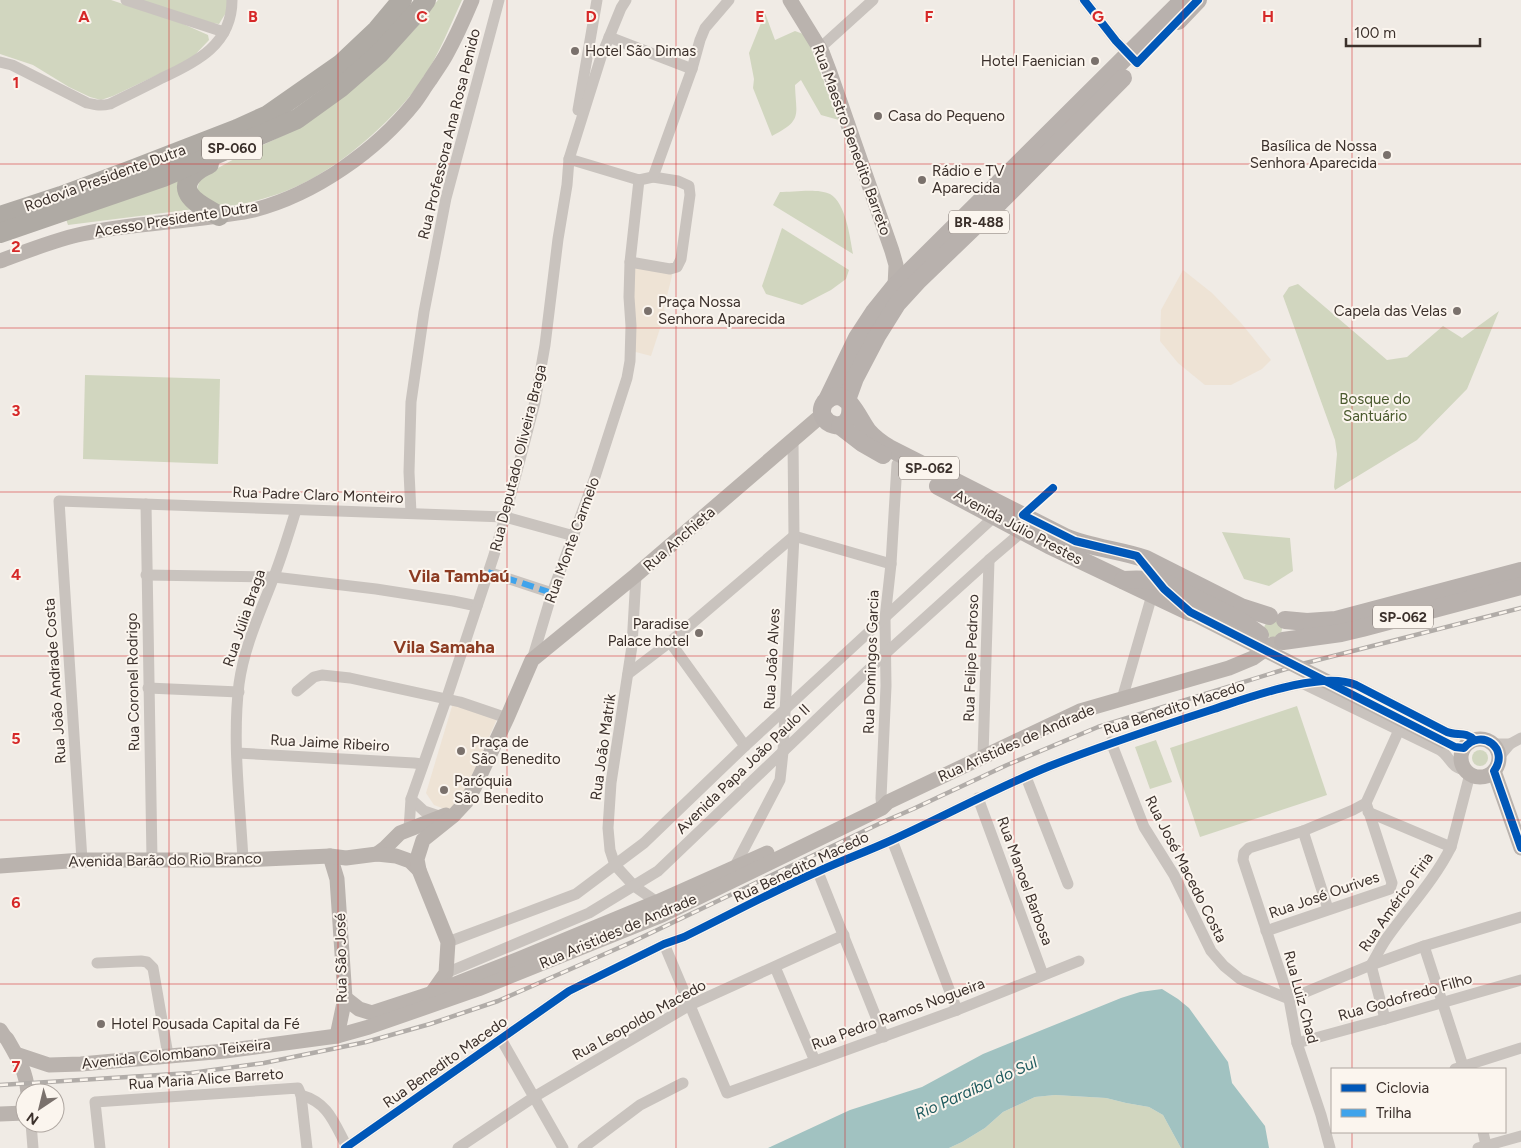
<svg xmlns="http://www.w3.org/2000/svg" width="1521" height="1148" font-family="Figtree,sans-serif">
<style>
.green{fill:#d1d6bf}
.plaza{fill:#eee3d5}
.water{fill:#a1c2c1}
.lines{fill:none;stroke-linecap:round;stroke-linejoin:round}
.street{stroke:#c9c3be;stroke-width:11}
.secondary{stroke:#bab3ae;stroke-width:15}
.primary{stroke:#b8b1ad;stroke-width:18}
.highway{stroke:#afaaa4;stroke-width:20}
.rail-casing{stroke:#b1aca8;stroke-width:4.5}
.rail{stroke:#fbf5ee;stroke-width:2.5;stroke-dasharray:8;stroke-linecap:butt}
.secondary-bridge{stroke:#bab3ae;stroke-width:15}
.quiet{stroke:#3fa3eb;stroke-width:6;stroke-dasharray:12 6;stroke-linecap:butt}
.cycleway-casing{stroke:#fbf5ee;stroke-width:11}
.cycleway{stroke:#0057b8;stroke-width:8}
.grid{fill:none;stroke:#d62828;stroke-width:1;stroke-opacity:0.55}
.poi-dot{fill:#7a716c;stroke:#fbf5ee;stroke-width:2}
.labels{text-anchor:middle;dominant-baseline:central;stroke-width:4;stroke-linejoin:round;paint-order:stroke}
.shield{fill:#fbf5ee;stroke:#756b66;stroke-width:1}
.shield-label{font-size:14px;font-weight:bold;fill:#3b302b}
.poi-label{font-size:15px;fill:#3b302b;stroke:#fbf5ee;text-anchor:start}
.street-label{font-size:15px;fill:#3b302b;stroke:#fbf5ee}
.park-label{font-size:15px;fill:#4a5a2e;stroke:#fbf5ee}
.water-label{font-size:16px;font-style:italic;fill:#1f5a5e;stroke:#fbf5ee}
.quarter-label{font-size:18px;font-weight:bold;fill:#8c3b22;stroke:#fbf5ee}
.grid-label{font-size:16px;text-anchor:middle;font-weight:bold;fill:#d62828;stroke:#fbf5ee;stroke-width:4;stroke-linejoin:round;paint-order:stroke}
</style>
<rect width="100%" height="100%" fill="#f0ebe5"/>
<!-- green -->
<g class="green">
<path d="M 0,0 L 111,0 L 181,23 L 208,35 L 209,40 L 191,59 L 113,96 L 101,100 L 90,97 L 69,87 L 33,65 L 0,54 Z"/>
<path d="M 141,0 L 227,0 L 227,11 L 219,24 L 212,23 Z"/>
<path d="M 438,0 L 462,0 C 450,26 439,54 423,79 C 408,100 391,118 372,135 C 324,178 276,203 211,208 L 197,189 L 200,180 L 209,173 L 236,158 L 286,134 L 390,55 L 415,29 Z"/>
<path d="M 765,13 L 775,40 L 795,31 L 806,35 L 839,120 L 821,115 L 801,80 L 795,85 C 796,116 803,120 772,136 L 753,88 L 754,79 L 749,53 Z"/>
<path d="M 183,176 L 195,209 L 68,225 L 66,219 Z"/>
<path d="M 780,192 C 793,192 818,188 830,194 C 846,203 850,238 853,254 L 773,205 Z"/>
<path d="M 782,228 L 849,270 L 846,279 L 831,290 L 802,305 L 766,294 L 762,286 Z"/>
<path d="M 1298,284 L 1387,360 L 1407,357 L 1443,326 L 1462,338 L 1499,311 L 1467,389 L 1417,440 L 1335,490 L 1334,487 L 1337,454 L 1335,440 L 1283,296 L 1289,287 Z"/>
<path d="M 85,375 L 220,379 L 218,464 L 83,459 Z"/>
<path d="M 1222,532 L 1290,538 L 1293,571 L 1269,586 L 1244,579 Z"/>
<circle cx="1273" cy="629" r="9"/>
<path d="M 1297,706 L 1327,795 L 1200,837 L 1170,748 Z"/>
<path d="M 1156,740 L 1172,782 L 1150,789 L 1135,747 Z"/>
<circle cx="1480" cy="758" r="8"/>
<path d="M 1055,1095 L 1106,1098 L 1126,1103 L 1149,1107 L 1163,1115 L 1181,1148 L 949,1148 L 962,1142 L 985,1128 L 1003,1112 L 1035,1097 Z"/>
</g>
<!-- plaza -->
<g class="plaza">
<path d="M 631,264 L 673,272 L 664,308 L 665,313 L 651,356 L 632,351 Z"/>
<path d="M 1183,270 L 1212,293 L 1241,323 L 1271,360 L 1262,369 L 1231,385 L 1205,385 L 1178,363 L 1160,341 L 1161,310 Z"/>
<path d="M 453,703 L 497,719 L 460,802 L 447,810 L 434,805 L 426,793 Z"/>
</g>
<!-- water -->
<path class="water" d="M 1162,989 L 1178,999 L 1189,1008 L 1228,1062 L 1232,1083 L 1265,1126 L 1269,1148 L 1181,1148 L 1163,1115 L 1149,1107 L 1126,1103 L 1106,1098 L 1055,1095 L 1035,1097 L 1003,1112 L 985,1128 L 962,1142 L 949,1148 L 768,1148 L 850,1110 L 922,1087 L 983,1054 L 1121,998 L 1140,992 Z"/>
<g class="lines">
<!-- street -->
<g class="street">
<path d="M 126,0 L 224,32"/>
<path d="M 1084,0 L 1116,41 L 1137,63"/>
<path d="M 609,37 L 692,69"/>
<path d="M 820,48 L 873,0"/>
<path d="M 0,62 L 12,65 L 87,103 C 96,105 101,106 110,104 C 128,95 145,87 162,78 C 197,62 232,44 232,0"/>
<path d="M 578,110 L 597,0"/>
<path d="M 569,159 L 639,180 L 653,177 L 678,181 L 689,186 L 690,195 L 681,259 L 677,267 L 670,269 L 630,262"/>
<path d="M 653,177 L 692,69 L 700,40 L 705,28 L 729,0"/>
<path d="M 146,504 L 152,859"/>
<path d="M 411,513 L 409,472 L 411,402 L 424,312 L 446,198 L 499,0"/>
<path d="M 488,572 L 552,593"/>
<path d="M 146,575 L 274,577 L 376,589 L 453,601 L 477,606"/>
<path d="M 636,575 L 632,646 L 611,783 L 608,828 L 610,850 L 615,865 L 634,886 L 657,902"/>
<path d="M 670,642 L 745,746"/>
<path d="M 532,660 L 552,593 L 594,480 L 627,378 L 630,361 L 631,326 L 629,297 L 630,262 L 639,180"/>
<path d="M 628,674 L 670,642 L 794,536 L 891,564"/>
<path d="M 1304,684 L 1440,750 C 1451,757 1450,768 1466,770"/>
<path d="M 148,688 L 239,692"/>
<path d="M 297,691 L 314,677 L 322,675 L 350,678 L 460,702 L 507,718"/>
<path d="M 1122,699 L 1152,595"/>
<path d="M 1111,742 L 1144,827 L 1174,875 L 1211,951 L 1224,966 L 1240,979 L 1289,999 L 1371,965 L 1424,946 L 1521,917"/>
<path d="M 1492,744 L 1510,744 L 1521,738"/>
<path d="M 237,753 L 414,763 L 422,764"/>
<path d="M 983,756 L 989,560"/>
<path d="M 1499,757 L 1510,744"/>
<path d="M 1026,777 L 1068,884"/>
<path d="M 978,798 L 1043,975"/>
<path d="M 411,799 L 424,811 L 442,817"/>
<path d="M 882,808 L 881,798 L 886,686 L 885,618 L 891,564 L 897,464"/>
<path d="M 1368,812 L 1451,847"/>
<path d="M 409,829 L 411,799 L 446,700 L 494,555 L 505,517 L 535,402 L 545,345 L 558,239 L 567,185 L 569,159 L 601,57 L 621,8 L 626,0"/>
<path d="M 1303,831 L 1328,909"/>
<path d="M 892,840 L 957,1010"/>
<path d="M 82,860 L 59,501 L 505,517 L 574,536"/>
<path d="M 243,860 C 240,801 232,742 239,684 C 244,647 260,613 273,579 C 282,556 289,533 296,510"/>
<path d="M 734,868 L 780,780 L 783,752 L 794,536 L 793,441"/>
<path d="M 818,872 L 884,1037"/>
<path d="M 1266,931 L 1390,889 L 1392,883 L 1366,803"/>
<path d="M 448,942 L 576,894 L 644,843 L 745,746 L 995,516"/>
<path d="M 664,944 L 727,1093 L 957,1010 L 1079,961"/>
<path d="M 1424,946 L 1464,1069"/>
<path d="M 97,963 L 141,961 L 147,962 L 153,968 L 168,1055"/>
<path d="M 775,967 L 815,1061"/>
<path d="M 446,973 L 589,913 L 658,871 L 886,653 L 989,560 L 1023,531"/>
<path d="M 1385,1019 L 1371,965 C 1377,955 1382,944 1389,935 C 1410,906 1435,879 1451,847 L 1470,774"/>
<path d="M 501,1039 L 563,1148"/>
<path d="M 1297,1043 L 1385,1019 L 1521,980"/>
<path d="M 1455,1069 L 1521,1048"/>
<path d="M 301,1095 L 307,1148"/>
<path d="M 31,1123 L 33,1148"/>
<path d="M 1483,1132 L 1486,1145"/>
<path d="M 100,1148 L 95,1102 L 298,1088 L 301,1095 C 329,1103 334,1123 347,1147"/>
<path d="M 345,1148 L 569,991 L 664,944 L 684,937 C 729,915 773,891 819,871 C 843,860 868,851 892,840 C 945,816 996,788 1050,766 C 1103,745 1158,727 1214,709 C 1248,698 1322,670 1356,685 L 1447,732 C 1457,736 1466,731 1474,740"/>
<path d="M 458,1148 L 534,1097 L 690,1005 L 844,935"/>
<path d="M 583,1148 L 640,1105 L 683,1083"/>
<path d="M 1330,1148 L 1321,1115 L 1297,1043 L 1289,999 L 1243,860 L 1244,853 L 1249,848 L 1303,831 L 1353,810 L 1366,803 L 1399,730"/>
<path d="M 1478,1148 L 1521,1136"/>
</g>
<!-- secondary -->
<g class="secondary">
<path d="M 790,0 L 822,52 L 830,73 L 892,251 L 896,265 L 895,286"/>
<path d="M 0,261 C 27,251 54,240 82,234 C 126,224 172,223 217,216 C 230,214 242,213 254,210 C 315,194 376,151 415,102 C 420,95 425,87 430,80 C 435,72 441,64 446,55 C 456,37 464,19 472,0"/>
<circle cx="1480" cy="758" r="19"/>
<path d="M 1494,771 L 1521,848"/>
<path d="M 377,854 L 385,848 L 400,833 L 446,815"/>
<path d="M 330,856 L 337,879 L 345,998 L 337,1036"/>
<path d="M 0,866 L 82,860 L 243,860 L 330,856 L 346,858 L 377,854 L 396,856 L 410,861 L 419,870 L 448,942 L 446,973 L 432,993"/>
<path d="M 419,870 L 417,859 L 423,840 L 453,816 L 466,802 L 475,786 L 507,718 L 532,660 L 636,575 L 823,414"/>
<path d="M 345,998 L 359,1009 L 372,1013 L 430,994 L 519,959 L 657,902 L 767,853"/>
<path d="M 0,1030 L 4,1036 L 7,1039 C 18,1058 26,1071 28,1093"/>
<path d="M 16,1054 L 49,1065 L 81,1064 L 225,1051 L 337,1036 L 369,1027 L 478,989 L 662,915 L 876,811 L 882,808 L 888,802 L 1080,711 L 1229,668 L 1253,658 L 1273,644"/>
<path d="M 0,1114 L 25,1113"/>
</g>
<!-- primary -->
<g class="primary">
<path d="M 1178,21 L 1198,0"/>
<path d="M 827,400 L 857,338 L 874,312 L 895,286 L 1183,0"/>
<path d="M 847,400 L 855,378 L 877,336 L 897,304 L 919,280 L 1000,202 L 1123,78"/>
<path d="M 850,404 C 855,440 810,424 825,402 C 828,399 831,397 835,396 C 850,394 860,421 868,431 C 874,438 881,443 889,448 L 1065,537 C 1091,548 1120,550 1146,559 L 1241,607 L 1269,616"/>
<path d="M 840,426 L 862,443 L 883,455"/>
<path d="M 938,486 L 1049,545 L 1190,612"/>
<path d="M 1123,580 C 1138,579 1152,579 1166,583 L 1241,621 L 1260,635"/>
<path d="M 1285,620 L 1307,622 L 1336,620 L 1521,571"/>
<path d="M 1283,641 L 1341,633 L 1362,628 L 1521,586"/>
</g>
<!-- highway -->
<g class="highway">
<path d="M 209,164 C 198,168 181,181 189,194 C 195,204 210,210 219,216"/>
<path d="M 0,216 L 61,196 L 131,170 L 237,129 L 268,115 L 341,64 L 377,30 L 402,0"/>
<path d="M 0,233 L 163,177 L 297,119 L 340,88 L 379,54 L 418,11 L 426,0"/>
</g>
<defs>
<path id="rail" d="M 0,1085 L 191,1073 L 264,1063 L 366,1042 L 430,1024 L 498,1001 L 632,942 L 885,821 L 913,809 L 1007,765 L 1098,727 L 1302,664 L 1521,608"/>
</defs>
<!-- rail casing -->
<use href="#rail" class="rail-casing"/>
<!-- rail -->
<use href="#rail" class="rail"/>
<!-- secondary-bridge -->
<path class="secondary-bridge" d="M 1194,614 L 1444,741"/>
<!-- quiet -->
<path class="quiet" d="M 488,572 L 552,593"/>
<defs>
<g id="cycleway">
<path d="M 1084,0 L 1116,41 L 1137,63 L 1198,0"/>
<path d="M 1053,488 L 1023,515 L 1075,541 L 1137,556 L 1164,589 L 1190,612 L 1455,747 L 1464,748 C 1482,727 1510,749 1494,771 L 1521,848"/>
<path d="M 345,1148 L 569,991 L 664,944 L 684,937 C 729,915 773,891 819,871 C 843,860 868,851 892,840 C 945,816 996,788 1050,766 C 1103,745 1158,727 1214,709 C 1248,698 1322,670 1356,685 L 1447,732 C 1457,736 1466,731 1474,740"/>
</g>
</defs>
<!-- cycleway casing -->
<use href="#cycleway" class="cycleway-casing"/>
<!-- cycleway -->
<use href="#cycleway" class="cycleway"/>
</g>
<!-- grid -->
<path class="grid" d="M 169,0 L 169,1148M 338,0 L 338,1148M 507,0 L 507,1148M 676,0 L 676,1148M 845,0 L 845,1148M 1014,0 L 1014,1148M 1183,0 L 1183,1148M 1352,0 L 1352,1069M 0,164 L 1521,164M 0,328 L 1521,328M 0,492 L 1521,492M 0,656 L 1521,656M 0,820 L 1521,820M 0,984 L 1521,984M 1352,1132 L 1352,1148"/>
<!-- markers -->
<g class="poi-dot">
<circle cx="575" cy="51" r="5"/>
<circle cx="1095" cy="61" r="5"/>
<circle cx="878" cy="116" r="5"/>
<circle cx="1387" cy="155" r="5"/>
<circle cx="922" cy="180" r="5"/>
<circle cx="648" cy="311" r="5"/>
<circle cx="1457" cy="311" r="5"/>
<circle cx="699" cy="633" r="5"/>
<circle cx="461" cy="751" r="5"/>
<circle cx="444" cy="790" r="5"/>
<circle cx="101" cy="1024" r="5"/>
</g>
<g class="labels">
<!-- shield labels -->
<g class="shield">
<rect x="202" y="136.5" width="60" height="23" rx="4"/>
<rect x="949" y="210.5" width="60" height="23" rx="4"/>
<rect x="899" y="456.5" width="60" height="23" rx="4"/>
<rect x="1373" y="605.5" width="60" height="23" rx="4"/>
</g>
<g class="shield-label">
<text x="232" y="148">SP-060</text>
<text x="979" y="222">BR-488</text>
<text x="929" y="468">SP-062</text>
<text x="1403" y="617">SP-062</text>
</g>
<!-- poi labels -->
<g class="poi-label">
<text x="585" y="51">Hotel São Dimas</text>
<text x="1085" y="61" text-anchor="end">Hotel Faenician</text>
<text x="888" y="116">Casa do Pequeno</text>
<text x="1377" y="146" text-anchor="end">Basílica de Nossa<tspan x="1377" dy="17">Senhora Aparecida</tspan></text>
<text x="932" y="171">Rádio e TV<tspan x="932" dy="17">Aparecida</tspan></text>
<text x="658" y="302">Praça Nossa<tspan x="658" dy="17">Senhora Aparecida</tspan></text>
<text x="1447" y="311" text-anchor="end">Capela das Velas</text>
<text x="689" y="624" text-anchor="end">Paradise<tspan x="689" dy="17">Palace hotel</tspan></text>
<text x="471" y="742">Praça de<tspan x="471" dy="17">São Benedito</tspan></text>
<text x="454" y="781">Paróquia<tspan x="454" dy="17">São Benedito</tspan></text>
<text x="111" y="1024">Hotel Pousada Capital da Fé</text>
</g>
<!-- street labels -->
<g class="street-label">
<text transform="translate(449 134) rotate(-76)">Rua Professora Ana Rosa Penido</text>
<text transform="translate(852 140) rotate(70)">Rua Maestro Benedito Barreto</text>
<text transform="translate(105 178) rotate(-20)">Rodovia Presidente Dutra</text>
<text transform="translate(176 219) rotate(-9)">Acesso Presidente Dutra</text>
<text transform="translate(518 458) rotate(-76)">Rua Deputado Oliveira Braga</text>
<text transform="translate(318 495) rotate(2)">Rua Padre Claro Monteiro</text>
<text transform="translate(1018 527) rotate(28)">Avenida Júlio Prestes</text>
<text transform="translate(679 539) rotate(-41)">Rua Anchieta</text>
<text transform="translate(572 540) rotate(-70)">Rua Monte Carmelo</text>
<text transform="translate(244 618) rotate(-71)">Rua Júlia Braga</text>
<text transform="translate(971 658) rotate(-88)">Rua Felipe Pedroso</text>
<text transform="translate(772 659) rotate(-87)">Rua João Alves</text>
<text transform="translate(871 662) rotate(-88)">Rua Domingos Garcia</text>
<text transform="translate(55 681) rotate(-94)">Rua João Andrade Costa</text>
<text transform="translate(133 682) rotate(-91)">Rua Coronel Rodrigo</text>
<text transform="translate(1174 708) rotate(-18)">Rua Benedito Macedo</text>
<text transform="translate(330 743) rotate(3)">Rua Jaime Ribeiro</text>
<text transform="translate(1016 743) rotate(-24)">Rua Aristides de Andrade</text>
<text transform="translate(603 747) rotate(-82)">Rua João Matrik</text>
<text transform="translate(743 769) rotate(-44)">Avenida Papa João Paulo II</text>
<text transform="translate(165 860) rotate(-1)">Avenida Barão do Rio Branco</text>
<text transform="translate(801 867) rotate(-25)">Rua Benedito Macedo</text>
<text transform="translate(1186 869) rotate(63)">Rua José Macedo Costa</text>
<text transform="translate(1025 881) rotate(70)">Rua Manoel Barbosa</text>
<text transform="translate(1324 895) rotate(-19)">Rua José Ourives</text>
<text transform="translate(1396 902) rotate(-55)">Rua Américo Firia</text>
<text transform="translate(618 931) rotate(-23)">Rua Aristides de Andrade</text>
<text transform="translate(341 958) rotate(-91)">Rua São José</text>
<text transform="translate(1301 997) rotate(75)">Rua Luiz Chad</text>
<text transform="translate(1405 997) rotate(-16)">Rua Godofredo Filho</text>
<text transform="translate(898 1014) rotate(-20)">Rua Pedro Ramos Nogueira</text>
<text transform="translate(639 1020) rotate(-29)">Rua Leopoldo Macedo</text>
<text transform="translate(176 1054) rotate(-6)">Avenida Colombano Teixeira</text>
<text transform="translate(445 1062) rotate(-35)">Rua Benedito Macedo</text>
<text transform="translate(206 1079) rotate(-4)">Rua Maria Alice Barreto</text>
</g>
<!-- park labels -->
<g class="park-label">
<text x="1375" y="399">Bosque do<tspan x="1375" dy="17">Santuário</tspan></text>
</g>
<!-- water labels -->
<g class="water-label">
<text transform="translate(976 1088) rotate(-24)">Rio Paraíba do Sul</text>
</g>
<!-- quarter labels -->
<g class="quarter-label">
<text x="459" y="576">Vila Tambaú</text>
<text x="444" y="647">Vila Samaha</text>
</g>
</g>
<g class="grid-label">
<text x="84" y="22">A</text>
<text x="253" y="22">B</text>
<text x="422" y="22">C</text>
<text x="591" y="22">D</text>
<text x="760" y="22">E</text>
<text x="929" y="22">F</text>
<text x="1098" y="22">G</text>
<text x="1268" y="22">H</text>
<text x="16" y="88">1</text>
<text x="16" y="252">2</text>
<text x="16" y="416">3</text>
<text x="16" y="580">4</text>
<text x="16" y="744">5</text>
<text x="16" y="908">6</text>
<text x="16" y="1072">7</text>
</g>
<!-- legend -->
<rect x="1331" y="1068" width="175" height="65" fill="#fbf5ee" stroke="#aea6a0"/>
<rect x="1341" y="1084" width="25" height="8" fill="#0057b8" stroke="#aea6a0"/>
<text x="1376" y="1093" font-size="15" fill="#3b302b">Ciclovia</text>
<rect x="1341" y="1109" width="25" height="8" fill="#3fa3eb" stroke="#aea6a0"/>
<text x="1376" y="1118" font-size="15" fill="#3b302b">Trilha</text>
<!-- north arrow -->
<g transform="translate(40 1108) rotate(215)"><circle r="24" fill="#fbf5ee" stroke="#aea6a0"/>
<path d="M0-4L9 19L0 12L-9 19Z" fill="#7a716c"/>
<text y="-8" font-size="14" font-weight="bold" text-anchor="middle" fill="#3b302b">N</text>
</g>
<!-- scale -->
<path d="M1346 38v8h134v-8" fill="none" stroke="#3b302b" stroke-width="2.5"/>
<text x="1354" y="38" font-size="15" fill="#3b302b" stroke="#fbf5ee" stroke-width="4" paint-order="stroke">100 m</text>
</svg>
